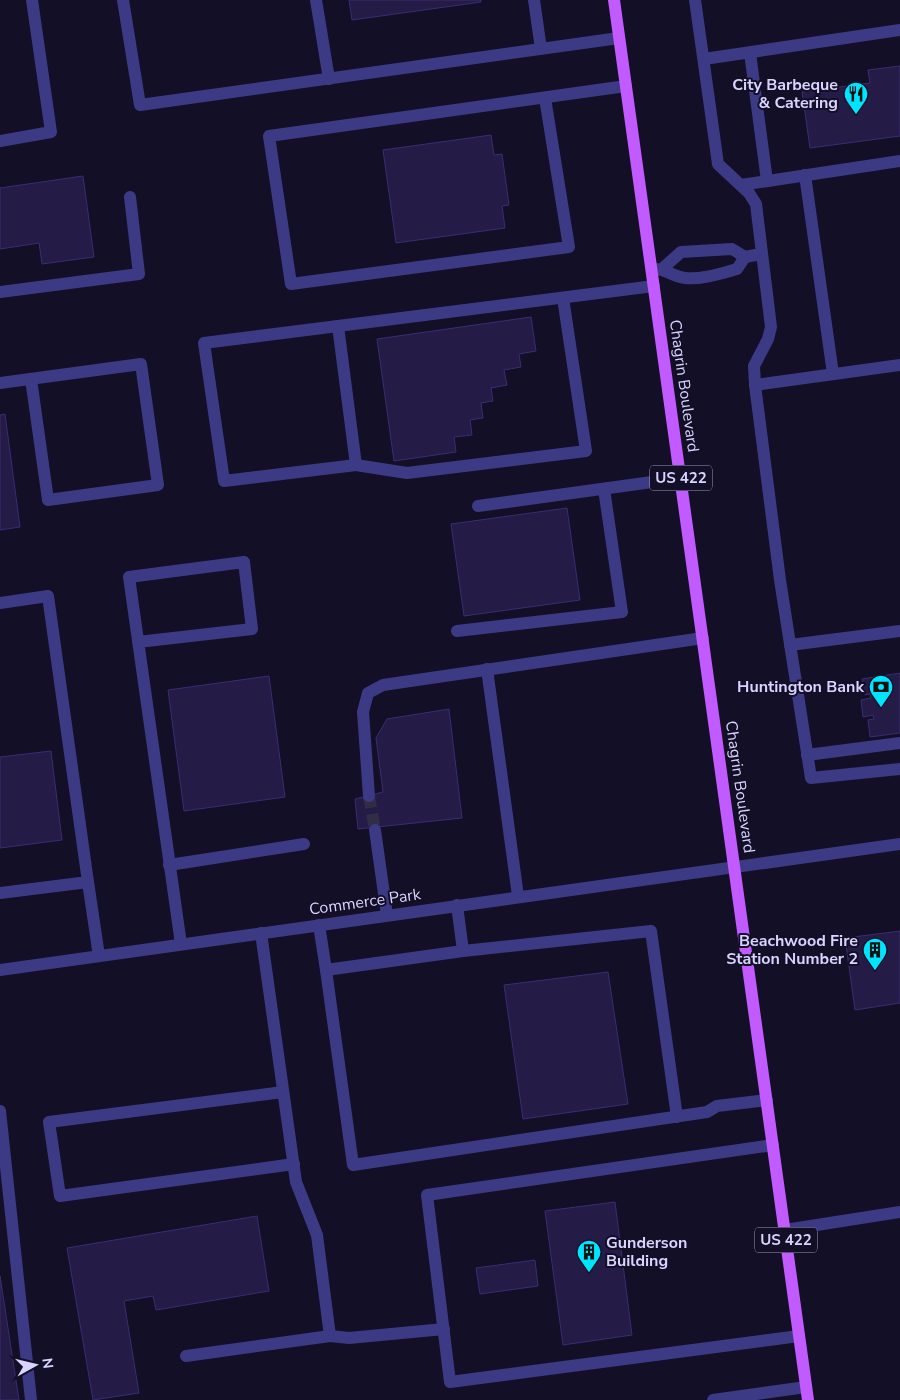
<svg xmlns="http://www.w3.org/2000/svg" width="900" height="1400" font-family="'Nunito Sans',sans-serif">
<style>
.building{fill:#241b47;stroke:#3b2d73}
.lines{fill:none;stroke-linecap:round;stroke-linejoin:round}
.minor-tunnel{stroke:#312d47;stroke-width:12;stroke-dasharray:12 6;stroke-linecap:butt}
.minor{stroke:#3d3a85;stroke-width:12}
.major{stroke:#c25bff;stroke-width:12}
.labels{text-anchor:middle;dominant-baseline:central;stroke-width:4;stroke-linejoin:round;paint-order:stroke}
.shield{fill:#130f26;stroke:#9e99be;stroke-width:1}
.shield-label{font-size:15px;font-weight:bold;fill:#d9d4ff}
.poi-label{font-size:16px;font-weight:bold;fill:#d9d4ff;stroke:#130f26;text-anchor:end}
.street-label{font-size:16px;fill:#d9d4ff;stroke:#130f26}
</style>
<rect width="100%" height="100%" fill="#130f26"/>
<!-- building -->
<g class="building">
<path d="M 349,0 L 481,0 L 481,2 L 352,20 Z"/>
<path d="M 900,66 L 900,136 L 810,148 L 802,92 L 870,83 L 868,70 Z"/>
<path d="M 491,135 L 494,155 L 502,154 L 509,205 L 502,206 L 505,228 L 396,243 L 383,150 Z"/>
<path d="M 83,176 L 94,257 L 42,264 L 39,243 L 0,249 L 0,188 Z"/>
<path d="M 531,317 L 536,351 L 519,354 L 521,367 L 504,370 L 507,385 L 491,388 L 493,401 L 481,403 L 483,418 L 470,420 L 472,435 L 454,437 L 456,452 L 394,461 L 377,339 Z"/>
<path d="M 5,414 L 20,527 L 0,530 L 0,415 Z"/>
<path d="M 567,508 L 580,600 L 464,616 L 451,524 Z"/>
<path d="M 900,673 L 900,733 L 870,737 L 868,720 L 874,719 L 873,715 L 863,717 L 861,700 L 871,698 L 870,694 L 865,695 L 862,679 Z"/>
<path d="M 269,676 L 285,797 L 184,811 L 168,690 Z"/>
<path d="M 449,709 L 462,818 L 358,829 L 355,799 L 383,792 L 376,738 L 387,719 Z"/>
<path d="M 51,751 L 62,840 L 0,848 L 0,757 Z"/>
<path d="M 900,931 L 900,1003 L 855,1010 L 845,938 Z"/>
<path d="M 608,972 L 628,1104 L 523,1119 L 504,985 Z"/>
<path d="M 615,1202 L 632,1335 L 563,1345 L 545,1211 Z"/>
<path d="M 257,1216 L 269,1291 L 156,1310 L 153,1296 L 124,1301 L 139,1393 L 93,1400 L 67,1248 Z"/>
<path d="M 535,1260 L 538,1286 L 480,1294 L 476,1268 Z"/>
<path d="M 0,1276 L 19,1400 L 0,1400 Z"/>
</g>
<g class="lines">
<!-- minor-tunnel -->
<path class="minor-tunnel" d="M 369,796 L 375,830"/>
<!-- minor -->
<g class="minor">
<path d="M 123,0 L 140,105 L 619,38"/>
<path d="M 316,0 L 329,79"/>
<path d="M 534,0 L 541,49"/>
<path d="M 695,0 L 718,164 L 749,193 L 756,204 L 771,327 L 768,339 L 754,366 L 755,385 L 780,580 L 811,778 L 900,769"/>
<path d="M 750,53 L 767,181"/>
<path d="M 704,59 L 900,30"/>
<path d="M 545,98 L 569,247 L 291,284 L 269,136 L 626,86"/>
<path d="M 0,141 L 51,132 L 32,0"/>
<path d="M 805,175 L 833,374"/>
<path d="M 741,185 L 900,161"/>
<path d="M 655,269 C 666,269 674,277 685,278 C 701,280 722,273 737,269 L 745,257"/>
<path d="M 662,269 L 681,252 L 732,249 L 745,257 L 761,254"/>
<path d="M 0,292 L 139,274 L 130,197"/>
<path d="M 563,298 L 586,451 L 407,473 L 356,465 L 224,481 L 204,343 L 654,286"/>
<path d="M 338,326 L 356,465"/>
<path d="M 0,383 L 141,364 L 158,485 L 48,500 L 31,379"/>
<path d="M 755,385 L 900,365"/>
<path d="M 478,506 L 681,478"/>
<path d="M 0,603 L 48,596 L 88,882 L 0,893"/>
<path d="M 457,631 L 622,612 L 604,489"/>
<path d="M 138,642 L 252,629 L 244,562 L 129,577 L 181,944"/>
<path d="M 790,645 L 900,631"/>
<path d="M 487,669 L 518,896"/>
<path d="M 807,755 L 900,743"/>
<path d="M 369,796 L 363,712 L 368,693 L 383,685 L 703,638"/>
<path d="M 375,830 L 387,915"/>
<path d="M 169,865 L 304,844"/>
<path d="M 88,882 L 99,956"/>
<path d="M 457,905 L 463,951"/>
<path d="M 319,925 L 326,970"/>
<path d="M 261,933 L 296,1182 L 317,1235 L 330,1336"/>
<path d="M 0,970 L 900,844"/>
<path d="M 283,1092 L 49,1122 L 60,1196 L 294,1164"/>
<path d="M 0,1111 L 31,1400"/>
<path d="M 677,1117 L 651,931 L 463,951 L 326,970 L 353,1165 L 707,1112 L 717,1106 L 767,1100"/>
<path d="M 773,1145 L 427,1195 L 450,1382 L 799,1336"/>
<path d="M 785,1230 L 900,1212"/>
<path d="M 186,1356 L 330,1336 L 349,1338 L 444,1329"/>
<path d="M 713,1400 L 806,1387"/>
</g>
<!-- major -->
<path class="major" d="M 614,0 L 808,1400"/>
</g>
<!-- icons -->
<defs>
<symbol id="restaurant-pin" viewBox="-11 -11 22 30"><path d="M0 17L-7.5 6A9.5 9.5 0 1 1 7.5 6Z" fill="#00e5ff" stroke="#130f26"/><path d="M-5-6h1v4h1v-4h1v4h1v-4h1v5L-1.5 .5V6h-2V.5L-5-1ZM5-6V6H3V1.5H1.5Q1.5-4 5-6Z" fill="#111"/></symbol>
<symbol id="bank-pin" viewBox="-11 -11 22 30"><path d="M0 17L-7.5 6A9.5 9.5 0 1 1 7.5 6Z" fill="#00e5ff" stroke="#130f26"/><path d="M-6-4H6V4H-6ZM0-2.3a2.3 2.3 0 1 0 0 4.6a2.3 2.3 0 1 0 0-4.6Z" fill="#111"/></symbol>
<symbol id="building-pin" viewBox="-11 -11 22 30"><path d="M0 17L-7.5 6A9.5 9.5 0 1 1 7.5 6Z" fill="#00e5ff" stroke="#130f26"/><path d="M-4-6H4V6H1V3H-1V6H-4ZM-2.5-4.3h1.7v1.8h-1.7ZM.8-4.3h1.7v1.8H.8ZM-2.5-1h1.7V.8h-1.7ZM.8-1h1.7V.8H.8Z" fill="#111"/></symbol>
</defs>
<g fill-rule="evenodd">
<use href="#restaurant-pin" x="842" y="80" width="28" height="38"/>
<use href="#bank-pin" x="867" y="673" width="28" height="38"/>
<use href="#building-pin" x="861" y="936" width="28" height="38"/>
<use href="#building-pin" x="575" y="1238" width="28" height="38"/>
</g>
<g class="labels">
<!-- shield labels -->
<g class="shield">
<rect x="650" y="465.5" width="62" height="25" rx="4"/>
<rect x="755" y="1227.5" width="62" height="25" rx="4"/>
</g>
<g class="shield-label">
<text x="681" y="478">US 422</text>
<text x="786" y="1240">US 422</text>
</g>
<!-- poi labels -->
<g class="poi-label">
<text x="838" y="85">City Barbeque<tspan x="838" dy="18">&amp; Catering</tspan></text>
<text x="864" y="687">Huntington Bank</text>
<text x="858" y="941">Beachwood Fire<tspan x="858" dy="18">Station Number 2</tspan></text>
<text x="606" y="1243" text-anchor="start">Gunderson<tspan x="606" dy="18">Building</tspan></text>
</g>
<!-- street labels -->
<g class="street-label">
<text transform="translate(684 386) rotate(82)">Chagrin Boulevard</text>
<text transform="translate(740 787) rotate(82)">Chagrin Boulevard</text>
<text transform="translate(365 902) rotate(-8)">Commerce Park</text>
</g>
</g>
<!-- north arrow -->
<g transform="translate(35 1365) rotate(82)" stroke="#130f26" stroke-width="4" paint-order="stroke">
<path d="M0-4L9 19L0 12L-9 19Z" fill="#d9d4ff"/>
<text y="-8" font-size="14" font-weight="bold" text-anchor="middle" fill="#d9d4ff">N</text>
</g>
</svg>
